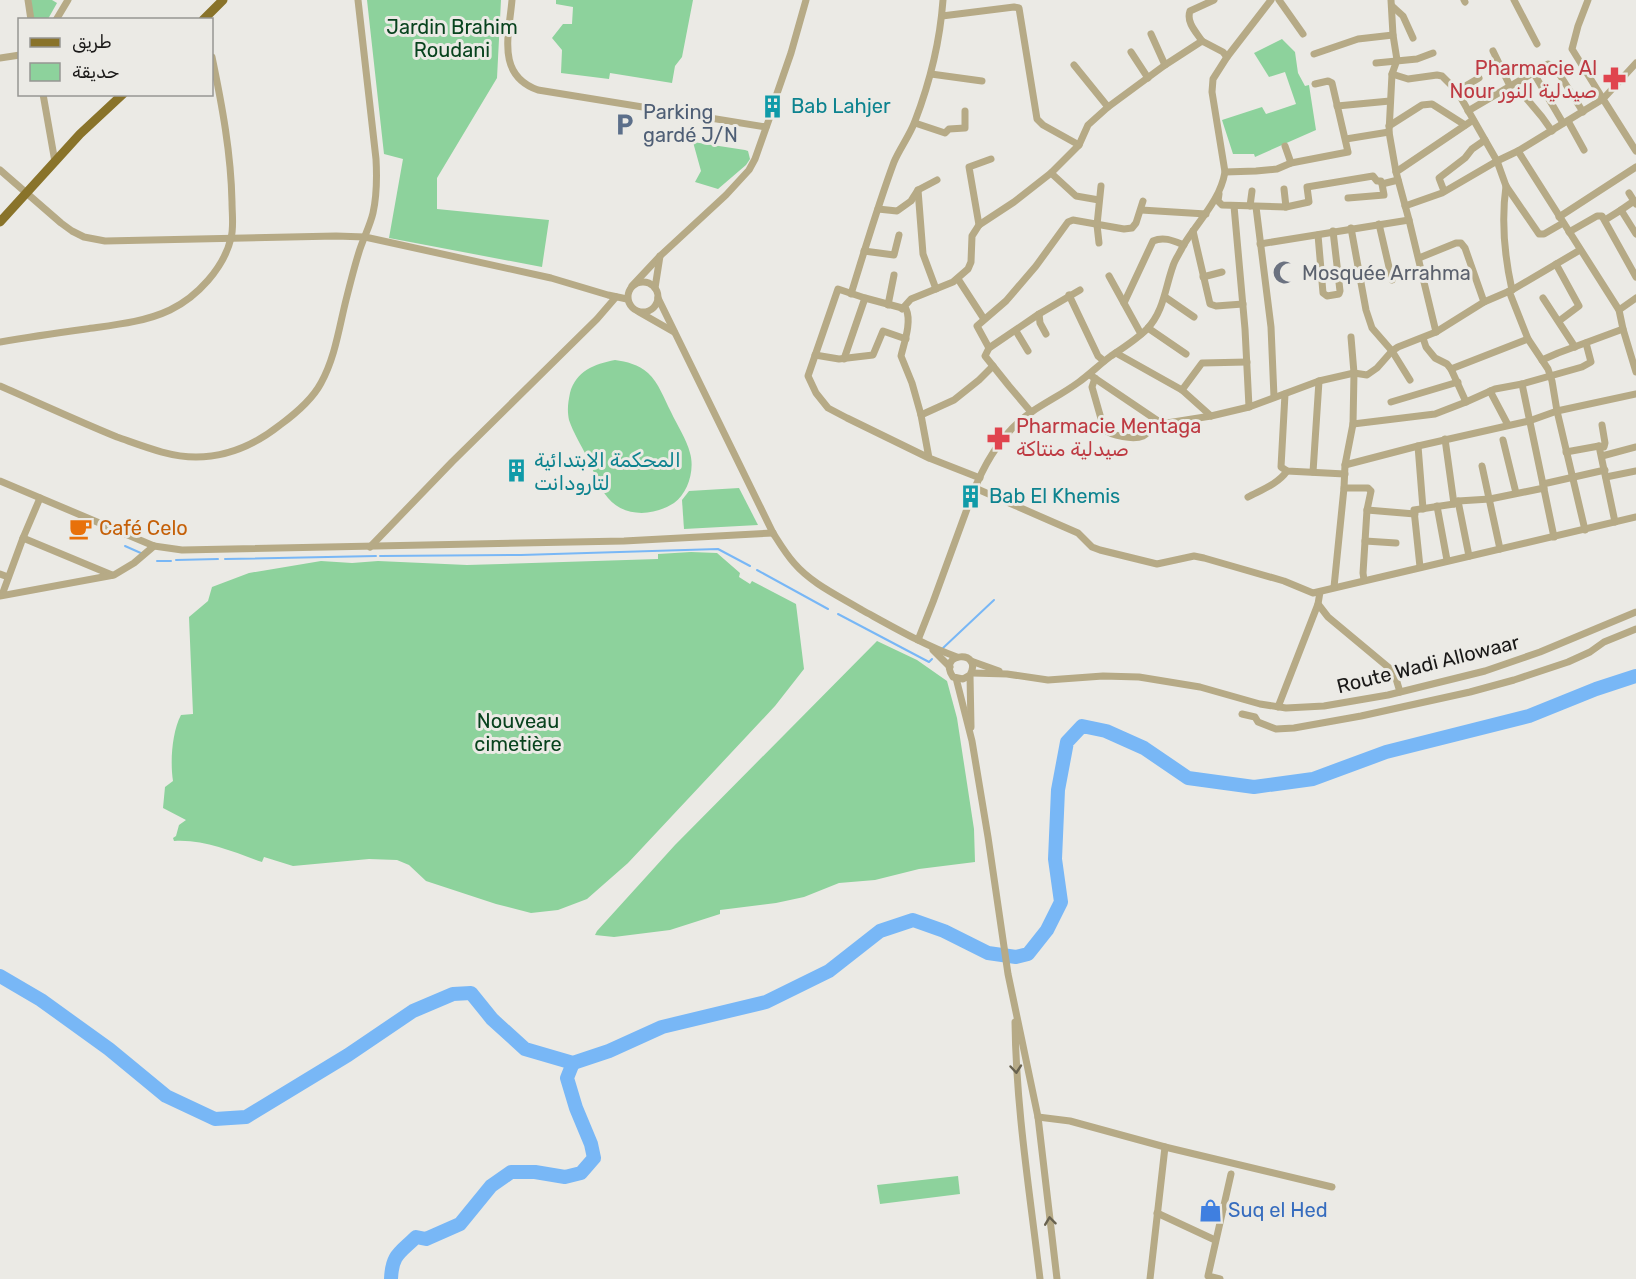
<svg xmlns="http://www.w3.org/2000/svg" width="1636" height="1279" font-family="Rubik,Cairo,sans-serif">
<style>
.green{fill:#8dd29c}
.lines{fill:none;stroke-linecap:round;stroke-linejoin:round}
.stream{stroke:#78b7f6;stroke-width:2}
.river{stroke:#78b7f6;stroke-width:14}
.minor{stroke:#b6aa86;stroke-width:7}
.major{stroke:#89732a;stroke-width:9}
.oneway{stroke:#68624f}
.labels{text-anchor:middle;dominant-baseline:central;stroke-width:6;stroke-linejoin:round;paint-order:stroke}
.park-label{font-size:20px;fill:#08431e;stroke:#ebeae5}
.health-label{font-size:20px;fill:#be3a42;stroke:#ebeae5;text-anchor:end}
.culture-label{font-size:20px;fill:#0d838f;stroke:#ebeae5;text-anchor:start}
.service-label{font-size:20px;fill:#4e5e75;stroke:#ebeae5;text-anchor:start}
.worship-label{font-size:20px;fill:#5b616d;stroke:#ebeae5;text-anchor:start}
.food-label{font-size:20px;fill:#c56008;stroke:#ebeae5;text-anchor:start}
.street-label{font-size:20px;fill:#1a1918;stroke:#ebeae5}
.shop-label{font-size:20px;fill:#366cbe;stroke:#ebeae5;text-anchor:start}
</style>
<rect width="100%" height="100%" fill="#ebeae5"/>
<!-- green -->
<g class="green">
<path d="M 31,0 L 52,0 L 57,3 L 48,19 L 33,19 Z"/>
<path d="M 367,0 L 501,0 L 497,78 L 437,178 L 437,209 L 549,220 L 542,267 L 389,238 L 403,159 L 384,154 Z"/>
<path d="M 556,0 L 693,0 L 682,57 L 675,66 L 672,83 L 610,73 L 609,79 L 561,73 L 562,50 L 552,38 L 563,24 L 572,24 L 573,7 L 556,4 Z"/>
<path d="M 1282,39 L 1295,52 L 1298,73 L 1305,86 L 1309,85 L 1316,130 L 1255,157 L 1254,154 L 1233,154 L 1222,120 L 1262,107 L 1266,114 L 1296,104 L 1285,72 L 1269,77 L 1254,53 Z"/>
<path d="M 693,142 L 745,150 L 748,151 L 750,159 L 746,165 L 718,189 L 695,182 L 701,171 Z"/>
<path d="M 615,360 C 627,362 638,364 648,373 C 659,383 664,399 671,412 C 677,425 687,440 690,453 C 695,470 688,493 674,503 C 654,516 625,518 608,498 C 599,488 593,469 587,457 C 581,445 573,432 569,420 C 567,410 568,403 570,393 C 576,371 594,364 615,360 Z"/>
<path d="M 739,488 L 758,525 L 684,529 L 682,500 L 689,491 Z"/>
<path d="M 691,552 L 717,553 L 740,573 L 739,577 L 750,584 L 752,581 L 796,604 L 804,669 L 775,706 L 628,863 L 587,899 L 558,910 L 531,913 L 496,904 L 426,881 L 409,865 L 397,860 L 369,859 L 293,866 L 264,857 L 262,862 C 233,852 205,839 174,841 L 173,838 L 176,836 L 179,825 L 186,820 L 163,808 L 165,787 L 173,781 C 170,762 172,732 181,715 L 193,714 L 189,617 L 208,601 L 212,587 L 249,573 L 321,561 L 352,563 L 378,561 L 467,565 L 658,559 L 658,554 Z"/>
<path d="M 877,641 L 917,660 L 947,681 L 957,718 L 974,829 L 975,862 L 919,869 L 875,880 L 839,883 L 804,897 L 776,903 L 720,910 L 720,914 L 670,930 L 614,937 L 595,935 L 597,931 L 675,845 Z"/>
<path d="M 958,1176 L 960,1194 L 880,1204 L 877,1185 Z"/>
</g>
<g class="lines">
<!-- stream -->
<g class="stream">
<path d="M 125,546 L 143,554"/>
<path d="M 380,556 L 521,555 L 718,549 L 750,566"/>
<path d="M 225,559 L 376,556"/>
<path d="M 176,560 L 218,559"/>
<path d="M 157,561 L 171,561"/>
<path d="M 757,570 L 828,609"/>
<path d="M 838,614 L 929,662 L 932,659"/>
<path d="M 943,648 L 994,600"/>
</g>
<!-- river -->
<g class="river">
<path d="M 0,976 L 41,1000 L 109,1049 L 166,1096 L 215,1119 L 246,1117 L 348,1055 L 413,1011 L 453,994 L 471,993 L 492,1019 L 525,1049 L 573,1063 L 609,1051 L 662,1027 L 766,1002 L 829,971 L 880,931 L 913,920 L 944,931 L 988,953 L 1016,957 L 1028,954 L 1047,930 L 1061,902 L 1055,859 L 1058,790 L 1067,742 L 1082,726 L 1106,731 L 1144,748 L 1188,778 L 1254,787 L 1313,779 L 1386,752 L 1529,716 L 1596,689 L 1636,676"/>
<path d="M 391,1279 C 392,1254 400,1253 416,1237 L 426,1239 L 460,1224 L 491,1186 L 511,1172 L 535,1172 L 565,1177 L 581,1173 L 594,1158 L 591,1144 L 576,1108 L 567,1078 L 573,1063"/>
</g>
<!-- minor -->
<g class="minor">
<path d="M 28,0 L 31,20"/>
<path d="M 512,0 C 509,35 496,75 538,90 L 766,127"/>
<path d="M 1279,0 L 1303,34"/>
<path d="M 1391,0 L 1393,35 L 1397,60 L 1392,74 L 1389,132 L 1396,172 L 1409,220 L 1436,332"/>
<path d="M 1464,0 L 1465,2"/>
<path d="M 1514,0 L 1537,44"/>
<path d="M 1392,6 L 1403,16 L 1413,38"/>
<path d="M 942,16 L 1014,7 L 1019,8 L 1037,119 L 1043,125 L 1079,145"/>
<path d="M 56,20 L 68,0"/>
<path d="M 1151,34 L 1165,65"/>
<path d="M 1202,41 C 1196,32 1186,22 1190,11 L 1214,0"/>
<path d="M 1493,51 L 1510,86"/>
<path d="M 1131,52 L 1148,78"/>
<path d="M 1314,54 L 1358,39 L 1393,35"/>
<path d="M 0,58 L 20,55"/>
<path d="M 1376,63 L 1417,59 L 1433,53"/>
<path d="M 1636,63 L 1603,99 L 1636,151"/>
<path d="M 1074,65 L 1108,107"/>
<path d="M 1533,72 L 1563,123"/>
<path d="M 931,74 L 982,81"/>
<path d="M 1392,74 L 1408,79 L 1437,75 L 1442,76 L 1457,91 L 1497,161 L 1518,151 L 1603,99 L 1572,49 L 1578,26 L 1588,0"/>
<path d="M 1457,91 L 1479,78"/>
<path d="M 43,94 L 55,162"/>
<path d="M 1526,98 L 1542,117 L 1552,131"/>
<path d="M 773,105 L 791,53 L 806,0"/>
<path d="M 1337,106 L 1390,101"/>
<path d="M 1468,111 L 1548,64 L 1555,67 L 1583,112"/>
<path d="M 1568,121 L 1584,150"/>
<path d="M 915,123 L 945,133 L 949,129 L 965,128 L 965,111"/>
<path d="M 1389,126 L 1422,105 L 1432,104 L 1465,125"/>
<path d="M 1346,139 L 1389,132"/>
<path d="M 1285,146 L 1291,163"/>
<path d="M 1518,151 L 1619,310 L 1623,329 L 1636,372"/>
<path d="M 0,170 L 61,223 L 72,231 L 84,237 L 105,241 L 336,236 L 365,237 L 551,278 L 608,295 L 627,299"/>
<path d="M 1225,172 L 1256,171 L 1277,169 L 1291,163 L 1348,152 L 1332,83 L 1328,81 L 1315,84"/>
<path d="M 1396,172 L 1473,120"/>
<path d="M 1051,173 L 1076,196 L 1099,200"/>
<path d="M 1506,186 C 1501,222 1504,254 1512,290"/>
<path d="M 1284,189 L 1286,207"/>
<path d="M 918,190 L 923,254 L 936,289"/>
<path d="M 1444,191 L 1439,178 L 1465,158 L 1472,149 L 1485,140"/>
<path d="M 1629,193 L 1636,204"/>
<path d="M 1219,194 L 1218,201 L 1222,205 L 1286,207 L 1309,202 L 1307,187 L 1373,176 L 1377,181 L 1381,181 L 1382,184"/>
<path d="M 1348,198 L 1384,195 L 1382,184 L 1398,180"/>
<path d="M 1234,206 L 1245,329 L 1249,407"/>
<path d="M 1250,206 L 1252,191"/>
<path d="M 1405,206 L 1442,193 L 1497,161 L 1506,186 L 1539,234 L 1544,234 L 1563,223"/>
<path d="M 1256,207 L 1271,327 L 1274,397"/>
<path d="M 878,209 L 897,211 L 911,201 L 918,190 L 937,180"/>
<path d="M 1141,210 L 1206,214"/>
<path d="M 1621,210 L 1634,201"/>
<path d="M 1559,217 L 1636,167"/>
<path d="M 1605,220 L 1621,210 L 1636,234"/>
<path d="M 1379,224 L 1392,280"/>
<path d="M 979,225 L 969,167 L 991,159"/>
<path d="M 1351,228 L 1366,310 L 1372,328 L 1392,351 L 1410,380"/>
<path d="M 1193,231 L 1210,304 L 1216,306 L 1243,304"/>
<path d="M 1569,232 L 1597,216 L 1602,216 L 1636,277"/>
<path d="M 1318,235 L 1323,293 L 1327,296 L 1339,294 L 1340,291 L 1333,231"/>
<path d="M 1099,243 L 1097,225 L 1101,186"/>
<path d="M 1260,244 L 1409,220"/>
<path d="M 864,251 L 894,255 L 899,235"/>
<path d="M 1419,258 L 1456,243 L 1461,243 L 1465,248 L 1484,302"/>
<path d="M 1556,264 L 1579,306 L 1559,321"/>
<path d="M 1109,276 L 1141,334"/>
<path d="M 1203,277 L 1222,272"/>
<path d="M 958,279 L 984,319"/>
<circle cx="643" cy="297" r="15"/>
<path d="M 632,286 L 660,256 L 726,195 L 749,170 L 755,159 L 773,108"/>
<path d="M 655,288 L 660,256"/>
<path d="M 1509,291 L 1528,339 L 1548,369 L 1552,381 L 1557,411 L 1585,530"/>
<path d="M 851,294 C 865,249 878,205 894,162 C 900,148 910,135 915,121 C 930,82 940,41 943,0"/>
<path d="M 1069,295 L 1098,356 L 1104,361"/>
<path d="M 1165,297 L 1194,317"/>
<path d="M 658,298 L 773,533 C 780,544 786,554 794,563 C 812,584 839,596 862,610 C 893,627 924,645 957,657"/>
<path d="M 1543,298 L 1575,347"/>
<path d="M 1124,303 L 1153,241 C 1164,236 1174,241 1184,245"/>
<path d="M 888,305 L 894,275"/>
<path d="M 902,309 L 911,299 L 953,282 L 968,269 L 971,262 L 972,236 L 979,225 L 1014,202 L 1051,173 L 1079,145 L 1088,125 L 1108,107 L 1165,65 L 1202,41 L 1223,52 L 1227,57"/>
<path d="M 1619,310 L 1636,298"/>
<path d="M 639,312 L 674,332"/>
<path d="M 1039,314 L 1040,323 L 1046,334"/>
<path d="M 1148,328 L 1186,354"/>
<path d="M 1016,331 L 1028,351"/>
<path d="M 1423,338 L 1426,347 L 1435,358 L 1447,364 L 1451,369 L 1466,402"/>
<path d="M 0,342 C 29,337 57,333 86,329 C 114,325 145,322 170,310 C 197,297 224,268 231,238 C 234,227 232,214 232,202 C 231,153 222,105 212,57"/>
<path d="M 989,348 L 977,326 L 1006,301 L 1036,266 L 1068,222 L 1073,220 L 1124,229 L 1132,228 L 1136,223 L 1143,201"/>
<path d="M 1116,353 L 1182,390 L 1211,416"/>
<path d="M 815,355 L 839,359 L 873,355 L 883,331 L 906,339"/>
<path d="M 844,359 L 865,298"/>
<path d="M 1542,360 L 1558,353 L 1623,329"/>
<path d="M 1451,369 L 1528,339"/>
<path d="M 1090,375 L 1158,421 L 1167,423 L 1211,416 L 1249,407 L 1319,381 L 1354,373 L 1367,375 L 1377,368 L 1392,351 L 1398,347 L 1436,332 L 1484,302 L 1512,290 L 1580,250"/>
<path d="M 1095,378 L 1092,387 L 1104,429 C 1111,436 1134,440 1143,436 C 1149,433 1154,426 1158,421"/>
<path d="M 1522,384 L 1554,537"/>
<path d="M 0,386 C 39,403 78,421 117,437 C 143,446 169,457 196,457 C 227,457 256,444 280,425 C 295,414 312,400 321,383 C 335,358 339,328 346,300 C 350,284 354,268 359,252 C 363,239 370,226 373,213 C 377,195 377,177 376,159 L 358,0"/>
<path d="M 1182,390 L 1202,363 L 1247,362"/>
<path d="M 1490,391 L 1508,425"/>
<path d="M 1285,394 L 1281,467 L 1287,471 L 1345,474"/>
<path d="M 1391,402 L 1458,382"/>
<path d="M 1031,412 L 1009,386 L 985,356 L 989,348 L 1039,314 L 1080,290"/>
<path d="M 921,415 L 954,400 L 979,380 L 993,366"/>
<path d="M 1353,424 L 1435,414 L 1466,402 L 1495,389 L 1522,384 L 1582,367 L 1591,362 L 1586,343"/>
<path d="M 1445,439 L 1454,504"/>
<path d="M 1503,440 L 1516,493"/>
<path d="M 1418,446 L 1423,509"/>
<path d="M 1599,446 L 1615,522"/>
<path d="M 1566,452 L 1599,446 L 1604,447 L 1605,443 L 1602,425"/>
<path d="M 1602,456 L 1636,447"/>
<path d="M 929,458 L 847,418 L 828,408 L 816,393 L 808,376 L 838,289 L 865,298 L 906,309 C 912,322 904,343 901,356 L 912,383 L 921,415 L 929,458 L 980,478"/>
<path d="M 1345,465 L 1418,446 L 1529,421 L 1557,411 L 1636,394"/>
<path d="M 1482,466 L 1500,549"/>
<path d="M 1313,472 L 1319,381"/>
<path d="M 1606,477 L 1636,471"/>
<path d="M 0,481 L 154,546 L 182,550 L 624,541 L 773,533"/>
<path d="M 1543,484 L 1605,470"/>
<path d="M 975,488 L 1078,533 L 1092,547 L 1100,550 L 1157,564 L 1194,556 L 1204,558 L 1284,581 L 1313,593 L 1636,517"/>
<path d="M 1344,488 L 1368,488 L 1371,491 L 1367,510 L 1363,573 L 1364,580"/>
<path d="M 972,495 C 984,464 1004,430 1033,411 C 1048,401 1064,393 1079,382 C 1090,374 1100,364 1111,356 C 1123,348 1137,339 1147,329 C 1164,311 1165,288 1173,266 C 1175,259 1180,253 1183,246 C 1198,221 1220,201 1225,172 L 1212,92 L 1213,79 L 1227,57 L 1271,0"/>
<path d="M 1248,497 C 1261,490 1278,484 1287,471"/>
<path d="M 1458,501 L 1469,556"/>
<path d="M 1437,506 L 1447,560"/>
<path d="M 1367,510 L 1415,514"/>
<path d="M 23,538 L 112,575"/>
<path d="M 1365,541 L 1396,543"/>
<path d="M 370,547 L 452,462 L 597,319 L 616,297"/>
<path d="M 1420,567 L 1414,510 L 1454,504 L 1458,501 L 1490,499 L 1544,488"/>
<path d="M 0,574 L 8,577"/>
<path d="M 1334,587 L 1344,488 L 1345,465 L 1353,424 L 1354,373 L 1351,337"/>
<path d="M 1320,592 L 1318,604 L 1328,617 L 1394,672 L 1400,692"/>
<path d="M 2,595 L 23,538 L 40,498"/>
<path d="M 0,596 L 114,575 L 134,563 L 154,546"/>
<path d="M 918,640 L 933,602 L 971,498"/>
<path d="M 933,650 L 950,667"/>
<path d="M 971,661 L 999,671"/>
<path d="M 972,673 L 1007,674 L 1048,680 L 1103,676 L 1139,677 L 1200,687 L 1260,704 L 1286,708 L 1324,706 L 1388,695 L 1485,671 L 1540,652 L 1636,612"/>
<path d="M 970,675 L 963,679 L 953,677 C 936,652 984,649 970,675 L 971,727"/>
<path d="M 956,678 L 972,741 L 988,837 L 1008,974 L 1038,1117 L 1057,1279"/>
<path d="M 1278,707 L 1318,604"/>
<path d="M 1242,714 L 1255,717 L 1258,722 L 1276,729 L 1294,728 L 1361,716 L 1470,692 L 1514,680 L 1568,662 L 1590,652 L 1604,642 L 1636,629"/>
<path d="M 1015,1022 C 1016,1108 1030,1194 1040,1279"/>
<path d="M 1038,1117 L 1070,1121 L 1165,1147 L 1332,1187"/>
<path d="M 1157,1213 L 1215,1240"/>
<path d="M 1150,1279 L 1165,1147"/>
<path d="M 1220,1279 L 1208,1276 L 1231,1174"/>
</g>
<!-- major -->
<g class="major">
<path d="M 203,20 L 223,0"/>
<path d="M 0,222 L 80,134 L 123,94"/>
</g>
</g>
<!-- one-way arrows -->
<defs><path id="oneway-chevron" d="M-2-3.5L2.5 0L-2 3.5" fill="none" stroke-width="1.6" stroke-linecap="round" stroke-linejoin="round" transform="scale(1.5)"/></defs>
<g class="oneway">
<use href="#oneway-chevron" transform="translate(1016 1069) rotate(85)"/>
<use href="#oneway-chevron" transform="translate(1050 1221) rotate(-97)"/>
</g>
<!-- icons -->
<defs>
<symbol id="pharmacy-bare" viewBox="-9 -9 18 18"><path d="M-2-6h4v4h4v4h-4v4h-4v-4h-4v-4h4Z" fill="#e0444e" stroke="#ebeae5" stroke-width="2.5" paint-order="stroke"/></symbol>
<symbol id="building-bare" viewBox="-9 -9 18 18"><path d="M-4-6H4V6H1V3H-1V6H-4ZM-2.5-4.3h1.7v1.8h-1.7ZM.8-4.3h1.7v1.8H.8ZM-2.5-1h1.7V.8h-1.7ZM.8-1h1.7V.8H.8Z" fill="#0f9aa8" stroke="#ebeae5" stroke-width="2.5" paint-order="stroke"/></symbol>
<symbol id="parking-bare" viewBox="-9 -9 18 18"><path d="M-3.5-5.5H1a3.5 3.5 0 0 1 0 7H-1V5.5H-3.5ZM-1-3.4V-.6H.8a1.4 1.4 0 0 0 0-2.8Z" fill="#5c6f8a" stroke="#ebeae5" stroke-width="2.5" paint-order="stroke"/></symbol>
<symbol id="mosque-bare" viewBox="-9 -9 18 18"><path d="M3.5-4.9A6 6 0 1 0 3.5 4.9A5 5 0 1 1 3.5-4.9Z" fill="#6b7280" stroke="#ebeae5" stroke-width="2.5" paint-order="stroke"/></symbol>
<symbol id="cafe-bare" viewBox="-9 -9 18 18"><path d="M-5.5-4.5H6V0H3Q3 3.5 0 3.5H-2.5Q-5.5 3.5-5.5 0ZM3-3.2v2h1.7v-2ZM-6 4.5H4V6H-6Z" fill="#e8710a" stroke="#ebeae5" stroke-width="2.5" paint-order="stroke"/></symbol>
<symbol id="shop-bare" viewBox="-9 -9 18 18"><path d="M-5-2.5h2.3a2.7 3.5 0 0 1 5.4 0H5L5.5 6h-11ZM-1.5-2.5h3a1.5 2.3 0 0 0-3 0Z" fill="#3f7fe0" stroke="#ebeae5" stroke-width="2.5" paint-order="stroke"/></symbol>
</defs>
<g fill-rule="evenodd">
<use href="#pharmacy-bare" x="1598" y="62" width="33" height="33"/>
<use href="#building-bare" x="756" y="90" width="33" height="33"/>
<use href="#parking-bare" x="608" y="108" width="33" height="33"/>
<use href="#mosque-bare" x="1268" y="256" width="33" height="33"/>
<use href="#pharmacy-bare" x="982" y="422" width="33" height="33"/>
<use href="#building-bare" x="500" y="454" width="33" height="33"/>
<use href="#building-bare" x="954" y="480" width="33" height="33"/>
<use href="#cafe-bare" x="64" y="512" width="33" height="33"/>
<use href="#shop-bare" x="1194" y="1194" width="33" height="33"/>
</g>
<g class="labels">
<!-- park labels -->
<g class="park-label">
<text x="452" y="27">Jardin Brahim<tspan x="452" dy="23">Roudani</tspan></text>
<text x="518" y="721">Nouveau<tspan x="518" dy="23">cimetière</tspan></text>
</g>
<!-- health labels -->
<g class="health-label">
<text x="1597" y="68">Pharmacie Al<tspan x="1597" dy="23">Nour صيدلية النور</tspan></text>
<text x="1016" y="426" text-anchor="start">Pharmacie Mentaga<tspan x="1016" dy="23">صيدلية منتاكة</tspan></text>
</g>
<!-- culture labels -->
<g class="culture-label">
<text x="791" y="106">Bab Lahjer</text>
<text x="534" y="460">المحكمة الابتدائية<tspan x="534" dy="23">لتارودانت</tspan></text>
<text x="989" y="496">Bab El Khemis</text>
</g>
<!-- service labels -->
<g class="service-label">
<text x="643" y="112">Parking<tspan x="643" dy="23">gardé J/N</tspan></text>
</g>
<!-- worship labels -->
<g class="worship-label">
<text x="1302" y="273">Mosquée Arrahma</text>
</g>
<!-- food labels -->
<g class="food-label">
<text x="99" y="528">Café Celo</text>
</g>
<!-- street labels -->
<g class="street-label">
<text transform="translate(1428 664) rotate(-14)">Route Wadi Allowaar</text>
</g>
<!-- shop labels -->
<g class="shop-label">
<text x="1228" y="1210">Suq el Hed</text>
</g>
</g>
<!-- legend -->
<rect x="18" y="18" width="195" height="78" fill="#ebeae5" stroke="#979693" stroke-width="1.5"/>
<rect x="30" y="38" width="30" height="9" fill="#89732a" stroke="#979693" stroke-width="1.5"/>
<text x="72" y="48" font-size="18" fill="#1a1918">طريق</text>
<rect x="30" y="63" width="30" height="18" fill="#8dd29c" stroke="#979693" stroke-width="1.5"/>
<text x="72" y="78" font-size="18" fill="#1a1918">حديقة</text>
</svg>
